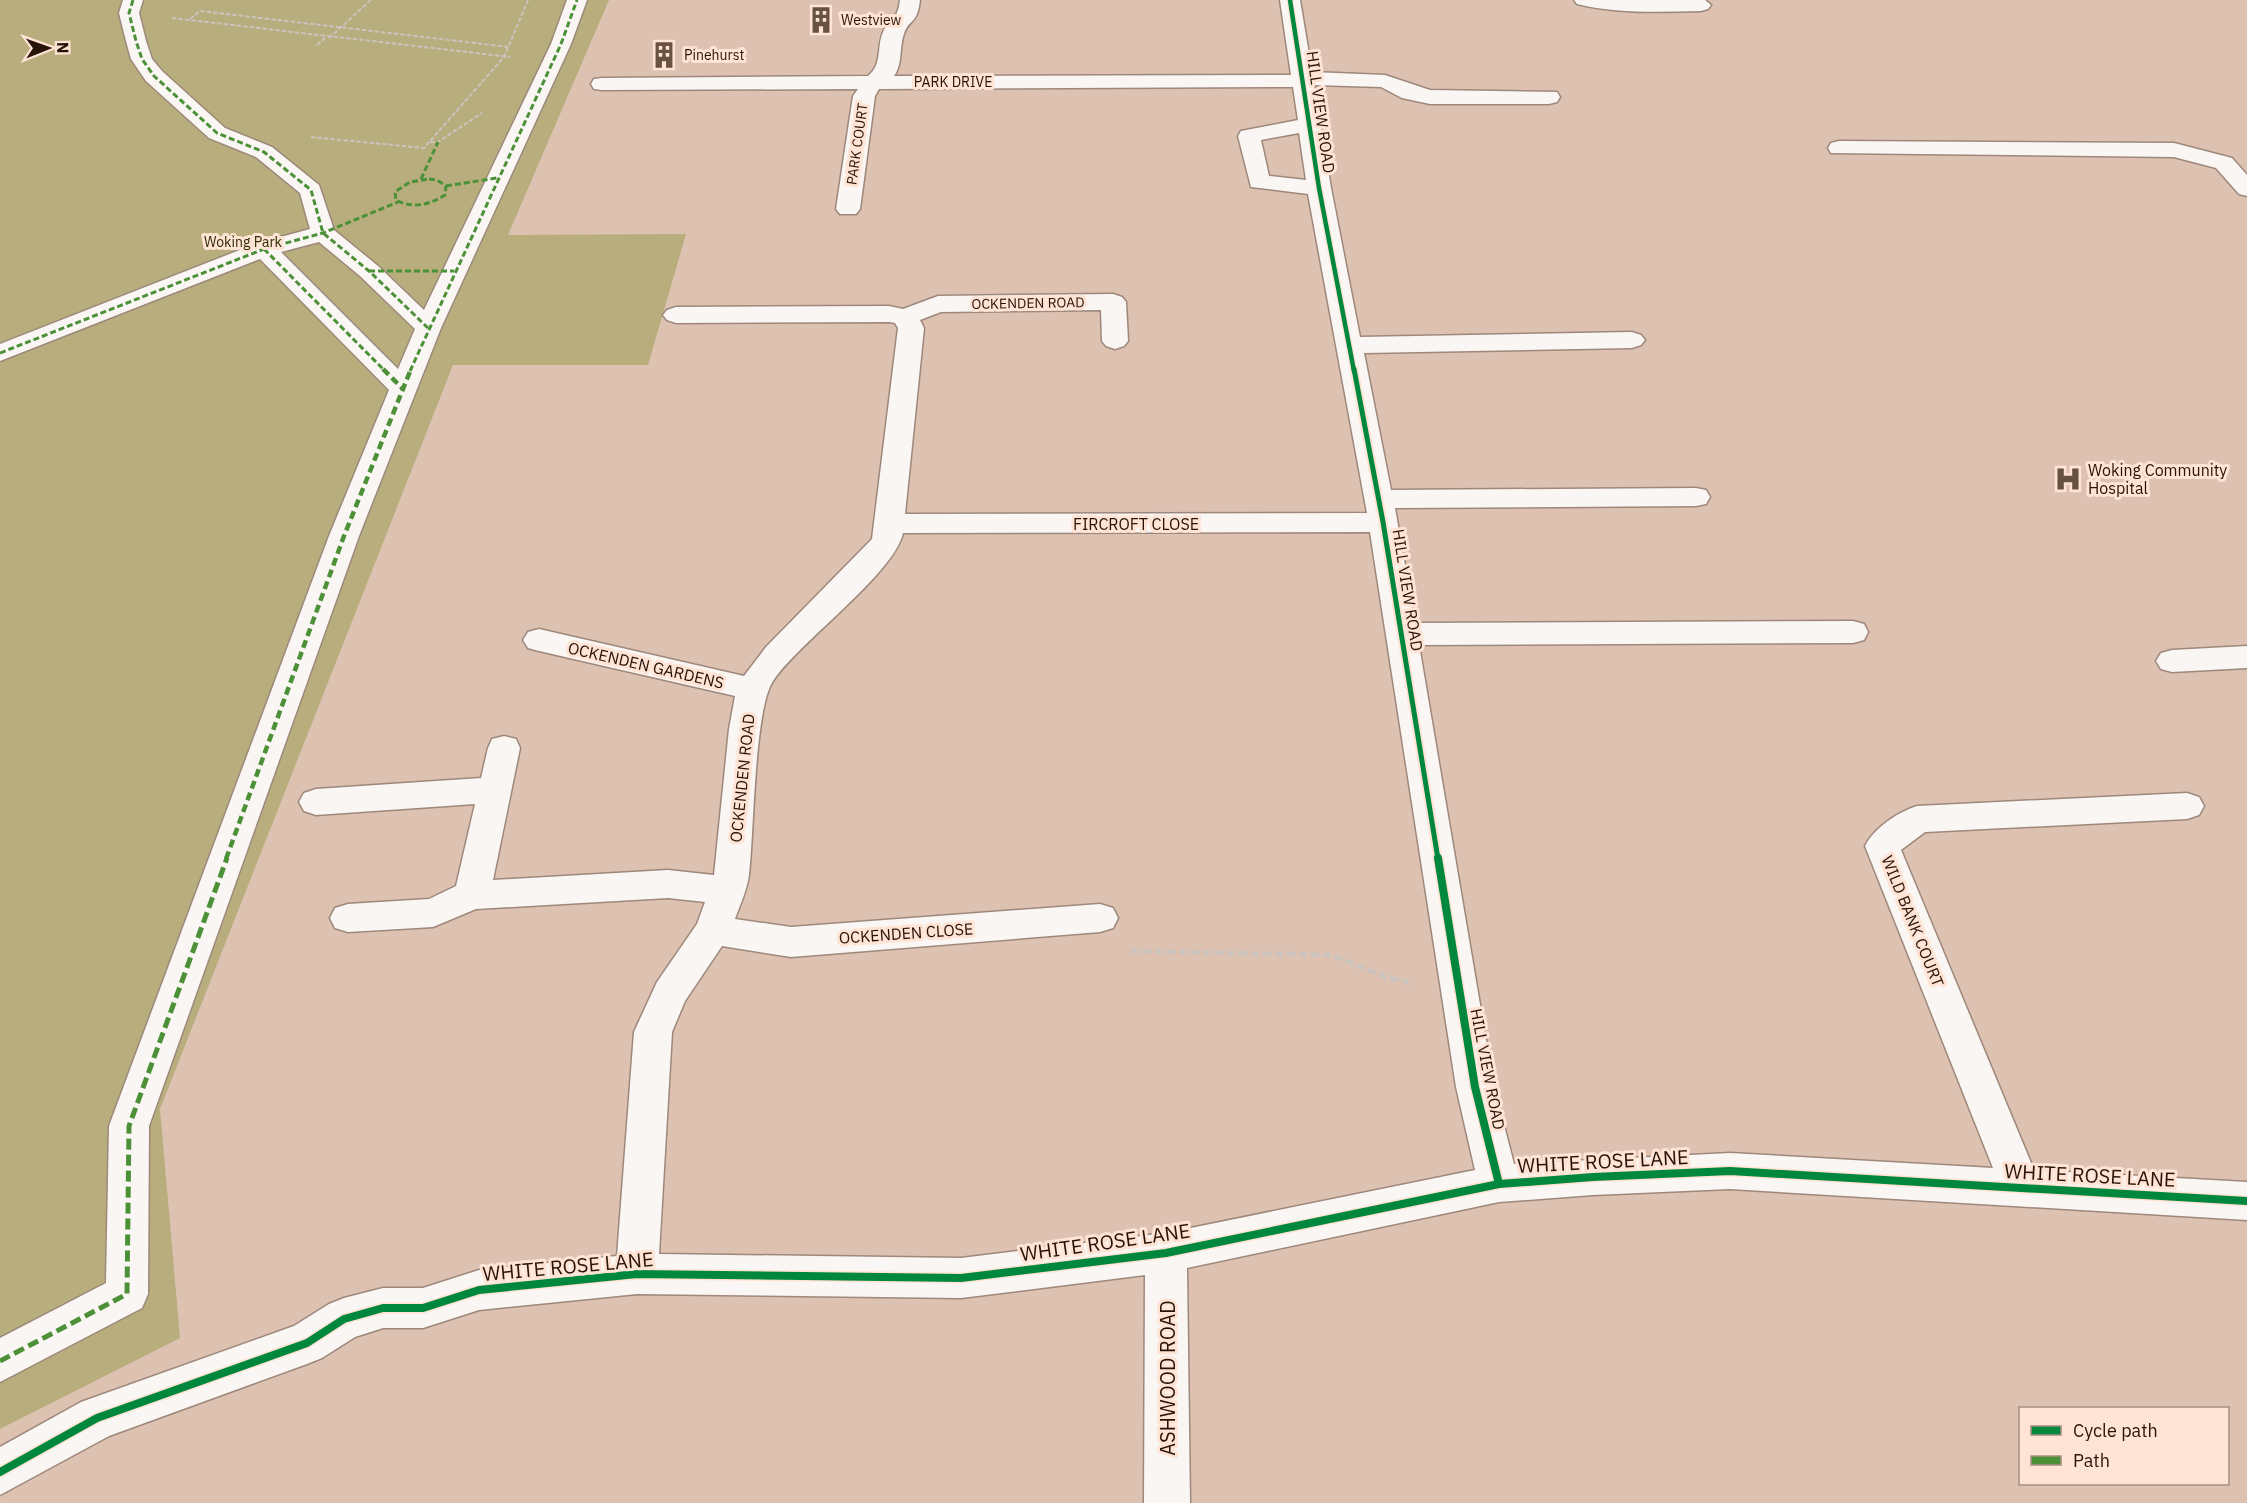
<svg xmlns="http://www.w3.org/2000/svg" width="2247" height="1503" font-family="'IBM Plex Sans',sans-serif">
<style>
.green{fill:#b8ae7d}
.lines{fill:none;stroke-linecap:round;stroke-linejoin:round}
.minor-casing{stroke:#9d887b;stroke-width:3}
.path-far1{stroke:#cbc3be;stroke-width:2;stroke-dasharray:4.5 2;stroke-linecap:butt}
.path{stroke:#cbc3be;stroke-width:4.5;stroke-dasharray:8 4;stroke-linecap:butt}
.minor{fill:#faf6f3;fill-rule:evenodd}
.quiet-far2{stroke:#4c9037;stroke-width:3;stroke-dasharray:6 3;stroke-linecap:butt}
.quiet-far1{stroke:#4c9037;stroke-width:4.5;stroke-dasharray:8 4.5;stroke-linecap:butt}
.quiet{stroke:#4c9037;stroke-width:5;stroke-dasharray:11 5;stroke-linecap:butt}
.cycleway-far2-casing{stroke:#ffe3d4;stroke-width:7}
.cycleway-far1-casing{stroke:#ffe3d4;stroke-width:9}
.cycleway-casing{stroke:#ffe3d4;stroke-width:11}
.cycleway-far2{stroke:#00873e;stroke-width:4.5}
.cycleway-far1{stroke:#00873e;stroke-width:5}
.cycleway{stroke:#00873e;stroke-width:8}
.labels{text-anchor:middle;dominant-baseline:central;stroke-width:6;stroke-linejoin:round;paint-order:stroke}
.far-poi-label{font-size:14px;fill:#261408;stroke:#ffe3d4;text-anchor:start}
.far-street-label{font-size:14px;fill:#261408;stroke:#ffe3d4}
.far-park-label{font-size:14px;fill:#2c2d02;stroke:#ffe3d4}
.street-label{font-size:16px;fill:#261408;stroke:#ffe3d4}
.poi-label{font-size:16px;fill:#261408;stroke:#ffe3d4;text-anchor:start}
.near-street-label{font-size:20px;fill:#261408;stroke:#ffe3d4}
</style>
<rect width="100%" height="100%" fill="#ddc1b1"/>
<!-- green -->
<path class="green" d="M 0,0 L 609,0 L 508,235 L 686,234 L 648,365 L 453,365 L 160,1109 L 180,1338 L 0,1429 Z"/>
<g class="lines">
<defs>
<g id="minor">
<path d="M 123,0 L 143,0 L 139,13 L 146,41 L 152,59 L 162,71 L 225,128 L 272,147 L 319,185 L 334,230 L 378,266 L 424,310 L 551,44 L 567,0 L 587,0 L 571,44 L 441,328 L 359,536 L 149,1126 L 148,1294 L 142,1308 L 0,1382 L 0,1338 L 106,1283 L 109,1126 L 329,536 L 389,390 L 260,259 L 0,361 L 0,344 L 255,244 L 310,229 L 300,193 L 256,157 L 209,138 L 146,81 L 131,59 L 126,41 L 119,13 ZM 319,242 L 360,276 L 415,329 L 398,369 L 281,252 Z"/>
<path d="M 900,0 L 920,0 C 917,26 909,18 904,34 C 899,47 903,64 894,76 L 1291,75 L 1280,0 L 1300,0 L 1312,72 L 1385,75 L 1430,90 L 1557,92 L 1560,97 L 1557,102 L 1549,104 L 1430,104 L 1402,98 L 1381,87 L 1314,85 L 1331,188 L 1360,337 L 1632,332 L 1641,335 L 1645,340 L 1641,345 L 1632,348 L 1364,353 L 1391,490 L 1696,488 L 1706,490 L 1710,497 L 1706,504 L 1696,506 L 1395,508 L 1415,623 L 1853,621 L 1864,624 L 1868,632 L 1864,640 L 1853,643 L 1419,645 L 1494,1087 L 1514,1164 L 1730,1153 L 1993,1168 L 1865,846 C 1874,828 1898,812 1917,806 L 2187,793 L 2199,797 L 2204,806 L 2199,815 L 2187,819 L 1925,832 L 1901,850 L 2034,1170 L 2247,1182 L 2247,1220 L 1730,1189 L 1593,1195 L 1499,1202 L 1187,1268 L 1190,1503 L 1144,1503 L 1145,1275 L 961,1298 L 637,1294 L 479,1310 L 423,1328 L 383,1328 L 355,1337 L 322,1358 L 307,1364 L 109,1436 L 0,1495 L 0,1447 L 81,1402 L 294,1326 L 329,1304 L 344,1298 L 383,1288 L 423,1288 L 479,1270 L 617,1256 L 634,1032 L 657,982 L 697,924 L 705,902 L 668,898 L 476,909 L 433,927 L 348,932 L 335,928 L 330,918 L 335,908 L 348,904 L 429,899 L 456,886 L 475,804 L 316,815 L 304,811 L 299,802 L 304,793 L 316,789 L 481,778 L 488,748 L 492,739 L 504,736 L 516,739 L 520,748 L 493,880 L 668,870 L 714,875 L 729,729 L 735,696 L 539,651 L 528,648 L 523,640 L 528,632 L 539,629 L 744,676 L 766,647 L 872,539 L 898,328 L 895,323 L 889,322 L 676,323 L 667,320 L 663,315 L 667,310 L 676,307 L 889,306 L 903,309 L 938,296 L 1113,294 L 1122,297 L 1126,302 L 1128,341 L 1124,346 L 1115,349 L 1106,346 L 1102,341 L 1101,310 L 941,312 L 920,320 L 924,328 L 905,514 L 1367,513 L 1308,194 L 1251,187 L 1238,136 L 1241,131 L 1298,120 L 1293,87 L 879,89 L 875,96 L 860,209 L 856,214 L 840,214 L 836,209 L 853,96 L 858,89 L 602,90 L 594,89 L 591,84 L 594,79 L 602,78 L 868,76 C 884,63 875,45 885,28 C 893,14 897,21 900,0 ZM 1299,133 L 1306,180 L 1269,176 L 1261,140 ZM 1370,532 L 1456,1087 L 1475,1170 L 1166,1233 L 961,1258 L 659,1254 L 672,1032 L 685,1001 L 722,946 L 791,957 L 1100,932 L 1113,928 L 1118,918 L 1113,908 L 1100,904 L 791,927 L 735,919 C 740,905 747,890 749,875 C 754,834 754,710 773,681 C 800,641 894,574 903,533 Z"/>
<path d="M 1574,0 L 1705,0 L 1711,5 L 1708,9 L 1701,11 C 1659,12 1618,14 1577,4 Z"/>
<path d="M 1839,141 L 2174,143 L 2232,158 L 2247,175 L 2247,196 L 2239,194 L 2216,168 L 2174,157 L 1831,153 L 1828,148 L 1831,143 Z"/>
<path d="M 2247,646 L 2247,668 L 2172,672 L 2161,669 L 2156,661 L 2161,653 L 2172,650 Z"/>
</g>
</defs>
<!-- minor casing -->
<use href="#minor" class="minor-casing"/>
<!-- path-far1 -->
<g class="path-far1">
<path d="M 172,18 L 510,57"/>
<path d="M 190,19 L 200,11 L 509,47"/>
<path d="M 329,38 L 371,0"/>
<path d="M 317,45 L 325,38"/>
<path d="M 311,137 L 424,148 L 504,57 L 528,0"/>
<path d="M 430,142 L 438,142 L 482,113"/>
</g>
<!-- path -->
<path class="path" d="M 1131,951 L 1331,955 L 1388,978 L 1409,982"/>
<!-- minor -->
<use href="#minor" class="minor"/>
<!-- quiet-far2 -->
<g class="quiet-far2">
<path d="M 133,0 L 129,13 L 136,41 L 142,59 L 154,76 L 217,133 L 264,152 L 311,190 L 323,233 L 369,271 L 428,328"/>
<path d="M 421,179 L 438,142"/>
<path d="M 429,179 L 437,180 L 446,186 L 445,195 C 429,205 413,209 396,200 L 395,192 L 410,182 Z"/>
<path d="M 446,186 L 497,178"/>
<path d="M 264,249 L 385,371"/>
<path d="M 369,271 L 454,271"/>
<path d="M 0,353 L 264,249 L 323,233 L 398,202"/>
<path d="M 410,371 L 561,44 L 577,0"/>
</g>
<!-- quiet-far1 -->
<g class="quiet-far1">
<path d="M 383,369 L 403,389"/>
<path d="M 226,859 L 344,536 L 411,369"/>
</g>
<!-- quiet -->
<path class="quiet" d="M 0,1361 L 127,1294 L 129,1126 L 227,858"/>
<defs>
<path id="cycleway-far2" d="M 1290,0 L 1319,188 L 1354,371"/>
<path id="cycleway-far1" d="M 1354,369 L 1383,522 L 1438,859"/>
<g id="cycleway">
<path d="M 1438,858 L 1475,1087 L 1499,1184"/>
<path d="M 0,1472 L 97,1418 L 307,1343 L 344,1319 L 383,1308 L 423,1308 L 479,1290 L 637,1274 L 961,1278 L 1166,1253 L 1499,1184 L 1593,1177 L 1730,1171 L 2247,1201"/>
</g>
</defs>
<!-- cycleway-far2 casing -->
<use href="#cycleway-far2" class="cycleway-far2-casing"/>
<!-- cycleway-far1 casing -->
<use href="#cycleway-far1" class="cycleway-far1-casing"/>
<!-- cycleway casing -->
<use href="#cycleway" class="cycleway-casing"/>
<!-- cycleway-far2 -->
<use href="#cycleway-far2" class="cycleway-far2"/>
<!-- cycleway-far1 -->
<use href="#cycleway-far1" class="cycleway-far1"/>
<!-- cycleway -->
<use href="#cycleway" class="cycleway"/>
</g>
<!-- icons -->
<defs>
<symbol id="building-bare" viewBox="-9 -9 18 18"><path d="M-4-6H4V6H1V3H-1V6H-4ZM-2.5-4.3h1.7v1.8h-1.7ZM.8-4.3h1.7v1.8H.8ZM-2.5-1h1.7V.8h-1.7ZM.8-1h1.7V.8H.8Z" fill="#665143" stroke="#ffe3d4" stroke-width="2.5" paint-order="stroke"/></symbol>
<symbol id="hospital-bare" viewBox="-9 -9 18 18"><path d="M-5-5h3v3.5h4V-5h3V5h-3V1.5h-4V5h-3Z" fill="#665143" stroke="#ffe3d4" stroke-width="2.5" paint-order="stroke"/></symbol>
</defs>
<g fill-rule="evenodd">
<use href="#building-bare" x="802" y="1" width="38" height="38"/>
<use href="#building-bare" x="645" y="36" width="38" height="38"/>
<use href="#hospital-bare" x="2049" y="460" width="38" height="38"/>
</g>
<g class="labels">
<!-- far-poi labels -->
<g class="far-poi-label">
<text x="841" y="20">Westview</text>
<text x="684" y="55">Pinehurst</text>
</g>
<!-- far-street labels -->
<g class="far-street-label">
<text x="953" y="82">PARK DRIVE</text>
<text transform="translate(857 144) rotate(-82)">PARK COURT</text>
<text transform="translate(1028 303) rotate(-1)">OCKENDEN ROAD</text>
</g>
<!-- far-park labels -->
<g class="far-park-label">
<text x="243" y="242">Woking Park</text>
</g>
<!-- street labels -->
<g class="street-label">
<text transform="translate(1321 112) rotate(82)">HILL VIEW ROAD</text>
<text x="1136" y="524">FIRCROFT CLOSE</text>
<text transform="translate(1408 590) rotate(81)">HILL VIEW ROAD</text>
<text transform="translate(646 665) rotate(13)">OCKENDEN GARDENS</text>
<text transform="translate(742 778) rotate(-84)">OCKENDEN ROAD</text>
<text transform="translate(1913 921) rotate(68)">WILD BANK COURT</text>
<text transform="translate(906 933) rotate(-4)">OCKENDEN CLOSE</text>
<text transform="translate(1488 1069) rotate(79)">HILL VIEW ROAD</text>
</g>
<!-- poi labels -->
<g class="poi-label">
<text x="2088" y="470">Woking Community<tspan x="2088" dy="18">Hospital</tspan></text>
</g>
<!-- near-street labels -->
<g class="near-street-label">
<text transform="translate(1603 1161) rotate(-3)">WHITE ROSE LANE</text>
<text transform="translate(2090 1175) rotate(3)">WHITE ROSE LANE</text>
<text transform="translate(1105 1242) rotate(-8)">WHITE ROSE LANE</text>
<text transform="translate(568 1266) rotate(-5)">WHITE ROSE LANE</text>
<text transform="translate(1167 1378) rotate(-90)">ASHWOOD ROAD</text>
</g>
</g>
<!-- legend -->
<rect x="2019" y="1407" width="210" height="78" fill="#ffe3d4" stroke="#a89082" stroke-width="1.5"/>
<rect x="2031" y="1426" width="30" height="9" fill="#00873e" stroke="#a89082" stroke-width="1.5"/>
<text x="2073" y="1437" font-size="18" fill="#261408">Cycle path</text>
<rect x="2031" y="1456" width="30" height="9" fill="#4c9037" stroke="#a89082" stroke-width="1.5"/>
<text x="2073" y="1467" font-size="18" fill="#261408">Path</text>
<!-- north arrow -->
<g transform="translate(48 48) rotate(89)" stroke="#ffe3d4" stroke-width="4.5" paint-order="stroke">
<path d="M0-4.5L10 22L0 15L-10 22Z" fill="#261408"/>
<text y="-9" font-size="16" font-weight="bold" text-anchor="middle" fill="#261408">N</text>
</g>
</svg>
